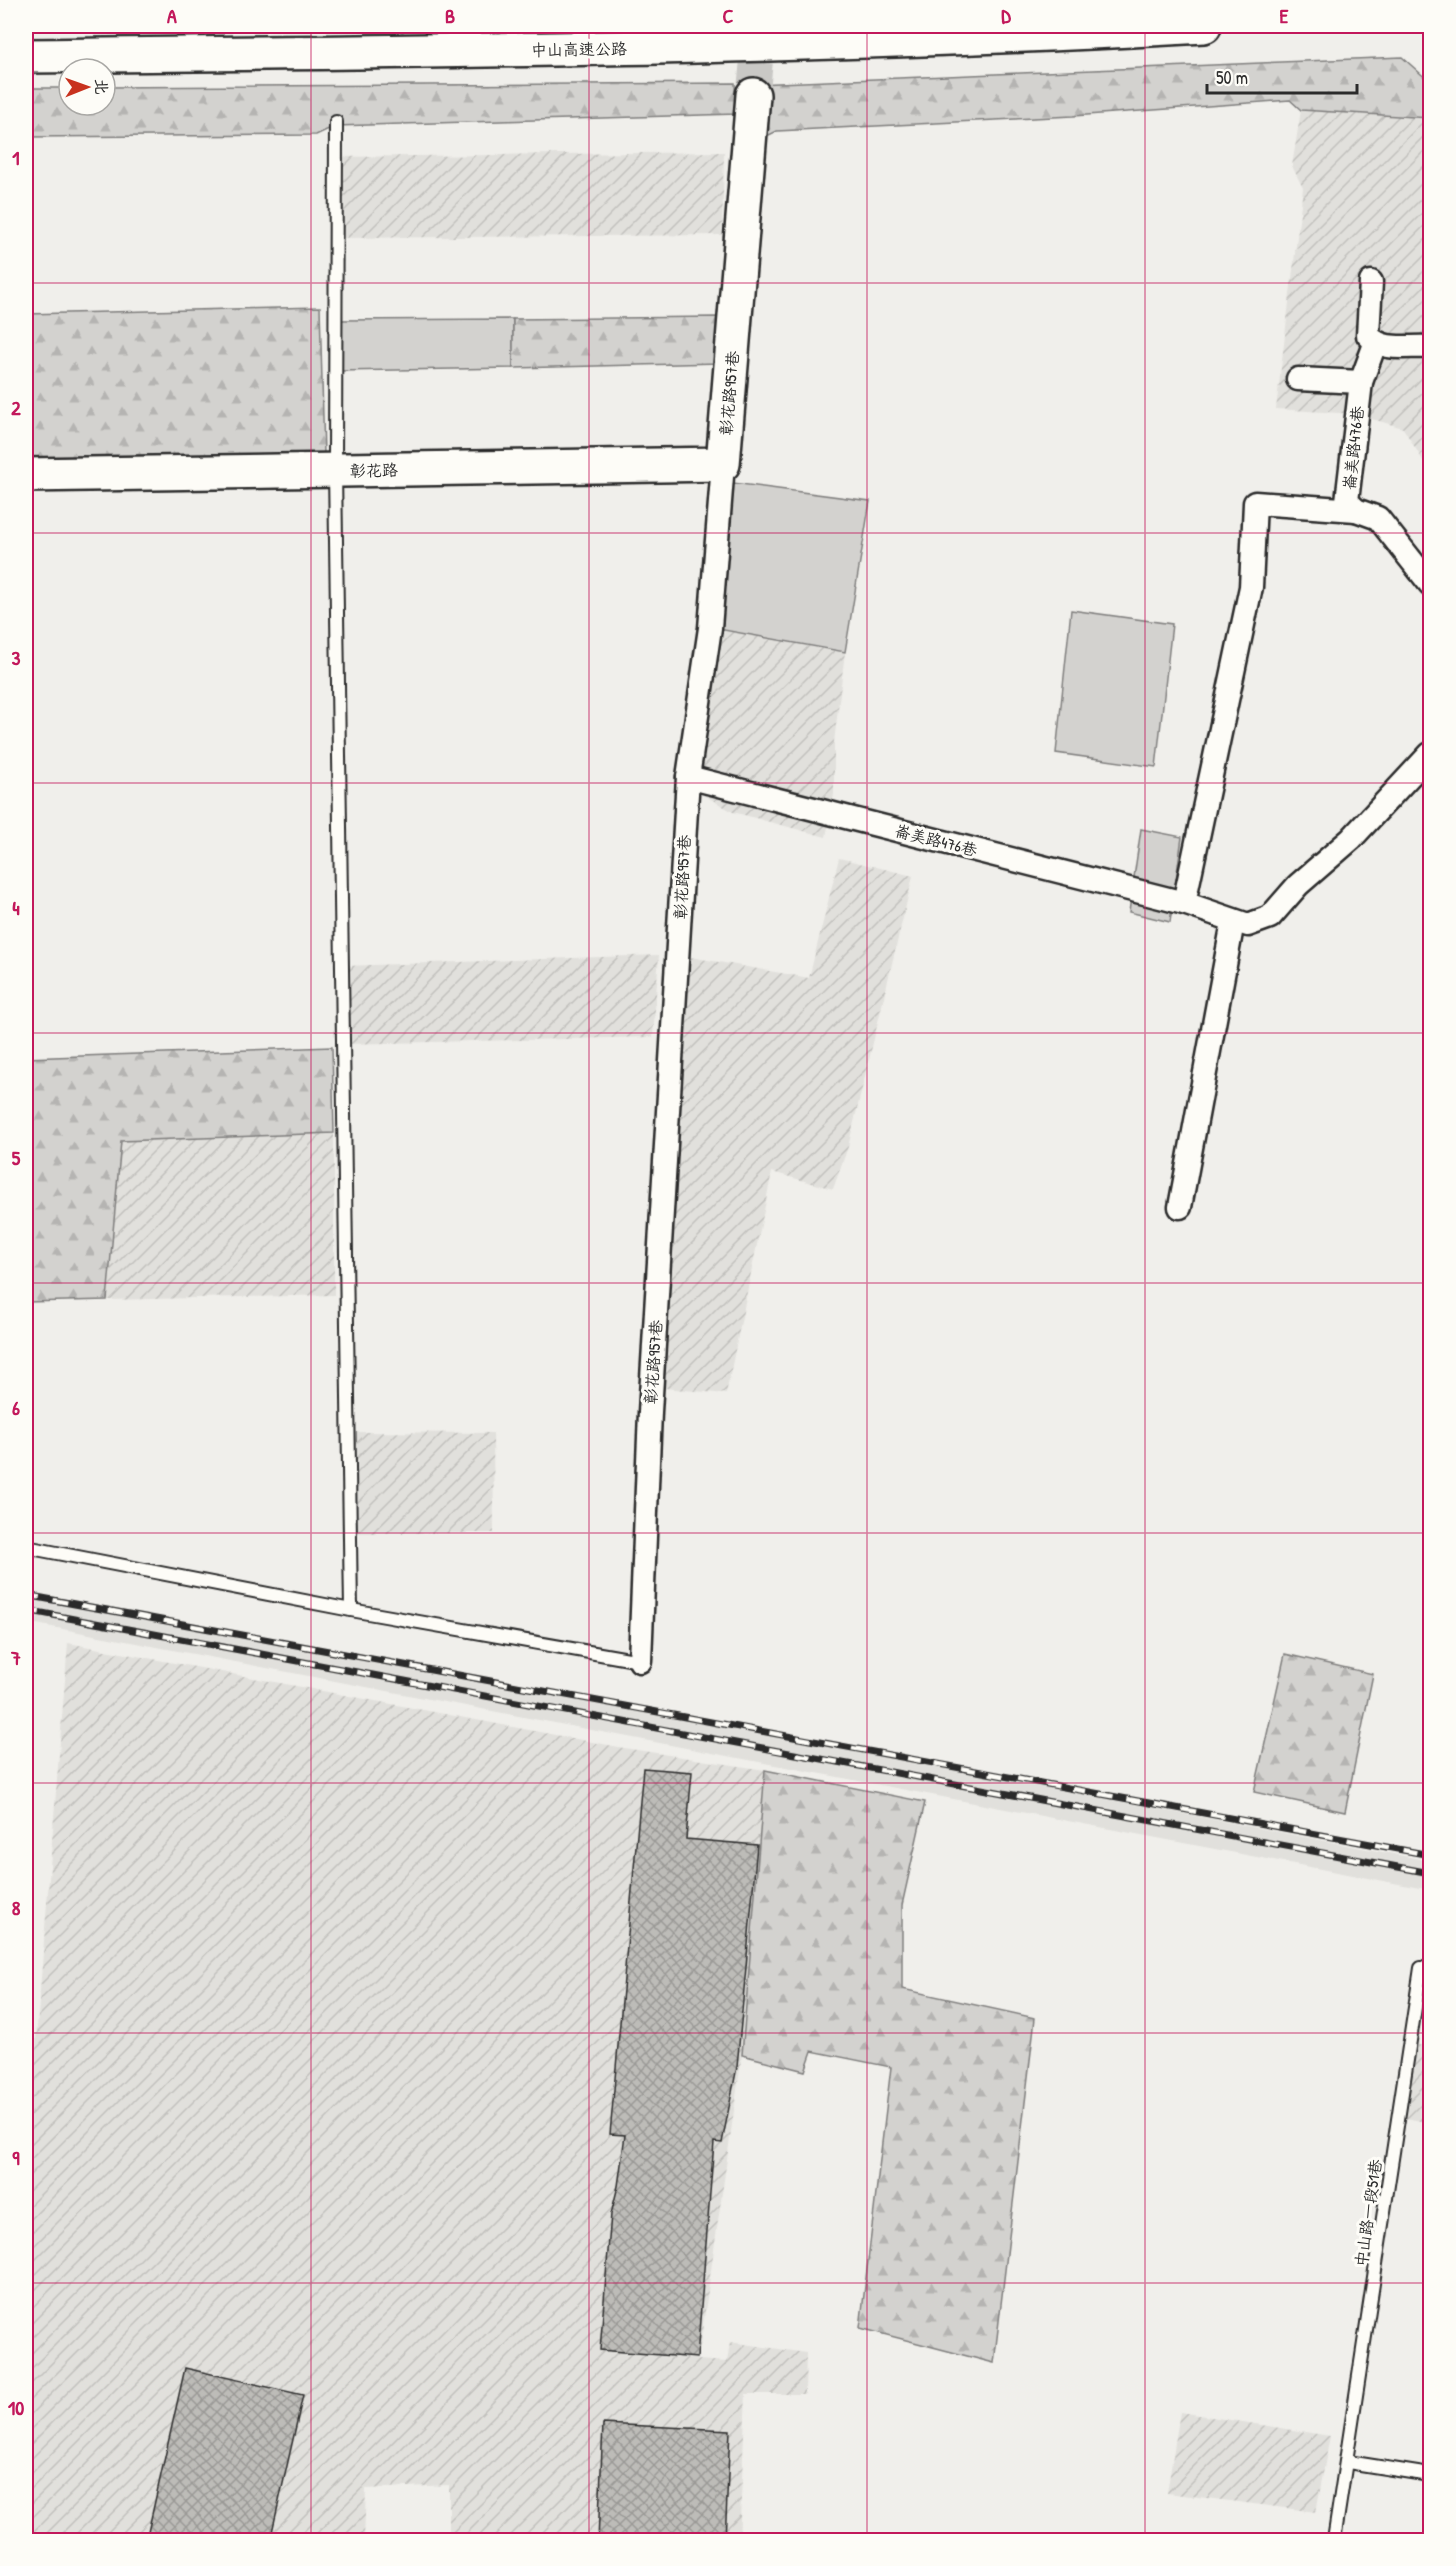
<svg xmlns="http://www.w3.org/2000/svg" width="1456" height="2566" font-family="'Patrick Hand','LXGW WenKai TC',sans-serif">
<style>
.built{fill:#e1e0dc}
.industrial{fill:url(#industrial-furrows)}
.grass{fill:#d3d2cf;stroke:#7f7e7d;stroke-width:1.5}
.forest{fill:url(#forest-firs);stroke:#7f7e7d;stroke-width:1.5}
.building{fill:url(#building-cross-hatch);stroke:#2b2b2b;stroke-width:1.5}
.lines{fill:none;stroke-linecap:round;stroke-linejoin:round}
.secondary-tunnel{stroke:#c9c8c5;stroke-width:33;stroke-dasharray:33 16;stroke-linecap:butt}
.lane-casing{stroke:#2b2b2b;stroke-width:16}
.street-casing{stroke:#2b2b2b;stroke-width:27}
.secondary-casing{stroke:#2b2b2b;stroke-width:38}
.highway-casing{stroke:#2b2b2b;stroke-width:38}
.lane{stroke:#fdfcf7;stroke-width:12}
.street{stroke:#fdfcf7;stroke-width:22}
.secondary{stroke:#fdfcf7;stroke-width:33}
.highway{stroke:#fdfcf7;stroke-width:33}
.rail-casing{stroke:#2b2b2b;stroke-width:7}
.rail{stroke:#fdfcf7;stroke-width:4.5;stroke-dasharray:14;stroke-linecap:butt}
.grid{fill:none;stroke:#c2185b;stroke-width:1.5;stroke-opacity:0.55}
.labels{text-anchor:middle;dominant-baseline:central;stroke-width:6;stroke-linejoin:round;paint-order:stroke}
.street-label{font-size:16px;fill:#2b2b2b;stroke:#fdfcf7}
.neatline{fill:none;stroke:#c2185b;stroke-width:2}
.grid-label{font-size:20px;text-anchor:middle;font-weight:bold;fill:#c2185b}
</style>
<defs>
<pattern id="industrial-furrows" width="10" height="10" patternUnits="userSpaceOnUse" patternTransform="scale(1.5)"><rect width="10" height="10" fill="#e1e0dc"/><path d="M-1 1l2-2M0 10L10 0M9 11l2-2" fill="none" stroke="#c1c0bd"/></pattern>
<pattern id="forest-firs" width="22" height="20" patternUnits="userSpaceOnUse" patternTransform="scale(1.5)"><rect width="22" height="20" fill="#d3d2cf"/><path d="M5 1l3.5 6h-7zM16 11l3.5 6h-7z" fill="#b5b4b2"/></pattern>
<pattern id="building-cross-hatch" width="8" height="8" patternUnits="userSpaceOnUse" patternTransform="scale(1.5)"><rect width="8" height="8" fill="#bdbcb8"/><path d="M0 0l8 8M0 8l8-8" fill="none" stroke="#9a9996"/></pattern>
</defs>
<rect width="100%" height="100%" fill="#f0efeb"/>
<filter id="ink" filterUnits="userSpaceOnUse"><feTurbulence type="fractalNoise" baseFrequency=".0167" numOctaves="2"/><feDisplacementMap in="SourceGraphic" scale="12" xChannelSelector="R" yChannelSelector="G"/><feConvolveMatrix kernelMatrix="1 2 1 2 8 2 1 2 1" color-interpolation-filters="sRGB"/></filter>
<g filter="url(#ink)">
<!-- built -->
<path class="built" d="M 26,1591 L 1430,1861 L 1430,1890 L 26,1622 Z"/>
<!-- industrial -->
<g class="industrial">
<path d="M 1301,110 L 1430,118 L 1430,472 L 1403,428 L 1355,414 L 1276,409 L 1303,188 L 1292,166 Z"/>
<path d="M 724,152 L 722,235 L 336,238 L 335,157 Z"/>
<path d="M 718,629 L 845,652 L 834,742 L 834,794 L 826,837 L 733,812 L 695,790 Z"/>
<path d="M 839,858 L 913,876 L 848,1147 L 833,1189 L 772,1172 L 726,1394 L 654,1387 L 679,955 L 809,978 Z"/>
<path d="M 659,955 L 653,1037 L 345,1044 L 344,966 Z"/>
<path d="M 334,1133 L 334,1295 L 107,1300 L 121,1141 Z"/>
<path d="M 349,1432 L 493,1433 L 494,1533 L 349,1533 Z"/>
<path d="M 68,1643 L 624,1748 L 765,1770 L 742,2055 L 698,2360 L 727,2362 L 730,2342 L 806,2353 L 805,2394 L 746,2394 L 739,2540 L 449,2540 L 449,2485 L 366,2489 L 364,2540 L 26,2540 L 26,2140 L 28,2139 Z"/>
<path d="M 1407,2043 L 1430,2047 L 1430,2123 L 1396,2116 Z"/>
<path d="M 1180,2412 L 1330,2436 L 1316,2512 L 1167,2493 Z"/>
</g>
<!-- grass -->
<g class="grass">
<path d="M 513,319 L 513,368 L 338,371 L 337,320 Z"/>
<path d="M 733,483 L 870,501 L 845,652 L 718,629 Z"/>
<path d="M 1071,610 L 1172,624 L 1156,767 L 1056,753 Z"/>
<path d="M 1141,829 L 1182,837 L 1170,922 L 1129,912 Z"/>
</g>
<!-- forest -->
<g class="forest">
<path d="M 1402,57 L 1430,82 L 1430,118 L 1301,110 L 1290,100 L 1073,116 L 777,131 L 769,135 L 760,119 L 755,84 Z"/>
<path d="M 735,83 L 736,114 L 335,126 L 316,135 L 26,137 L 26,88 L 69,88 L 69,105 L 105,105 L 105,87 Z"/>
<path d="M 320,307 L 324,455 L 26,471 L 26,314 Z"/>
<path d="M 717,317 L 719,363 L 513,368 L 513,319 Z"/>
<path d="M 332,1047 L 334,1133 L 121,1141 L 107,1300 L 26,1302 L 26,1058 Z"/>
<path d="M 1285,1654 L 1373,1674 L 1345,1812 L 1254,1792 Z"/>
<path d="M 765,1770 L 925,1802 L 902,1905 L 902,1989 L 1035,2018 L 994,2363 L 860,2328 L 891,2067 L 812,2051 L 805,2071 L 742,2055 Z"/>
<path d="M 26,1819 L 31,1819 L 26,1898 Z"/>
</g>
<!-- building -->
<g class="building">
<path d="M 643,1768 L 692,1772 L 686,1839 L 757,1845 L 737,2067 L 722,2143 L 714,2142 L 697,2358 L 600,2350 L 611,2214 L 618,2186 L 625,2135 L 610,2134 Z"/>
<path d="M 185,2368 L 303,2395 L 270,2541 L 146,2541 Z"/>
<path d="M 603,2424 L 730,2430 L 725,2541 L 598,2541 Z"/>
</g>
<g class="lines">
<!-- secondary-tunnel -->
<path class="secondary-tunnel" d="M 753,95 L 760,26"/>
<defs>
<g id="lane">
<path d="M 336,122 L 335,470 L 351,1610"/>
<path d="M 26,1547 L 351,1610 L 640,1661"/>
<path d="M 1348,2462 L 1430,2475"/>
<path d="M 1334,2540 L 1421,1968"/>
</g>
<g id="street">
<path d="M 1371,282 L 1368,335 C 1383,353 1409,345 1430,347"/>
<path d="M 1375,344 L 1361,382 L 1347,501 L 1356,510 L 1378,518 L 1430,584"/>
<path d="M 1298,379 L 1361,382"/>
<path d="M 688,777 L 1184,903 L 1248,925 L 1270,917 L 1298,885 L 1351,839 L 1430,754"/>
<path d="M 1184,903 L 1251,587 L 1255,503 L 1356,510"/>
<path d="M 1180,1207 L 1233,922"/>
<path d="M 640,1661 L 650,1412 L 688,777 L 710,628 L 723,464"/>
</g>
<path id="secondary" d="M 26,475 L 723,464 L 753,95"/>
<path id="highway" d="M 26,56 C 419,51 811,49 1204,26"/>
</defs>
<!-- lane casing -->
<use href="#lane" class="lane-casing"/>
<!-- street casing -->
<use href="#street" class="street-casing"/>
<!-- secondary casing -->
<use href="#secondary" class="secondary-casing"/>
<!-- highway casing -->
<use href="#highway" class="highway-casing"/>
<!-- lane -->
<use href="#lane" class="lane"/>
<!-- street -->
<use href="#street" class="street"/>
<!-- secondary -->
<use href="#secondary" class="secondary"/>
<!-- highway -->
<use href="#highway" class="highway"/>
<defs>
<g id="rail">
<path d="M 26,1595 L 1430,1855"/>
<path d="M 26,1610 L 1430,1873"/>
</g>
</defs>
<!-- rail casing -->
<use href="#rail" class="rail-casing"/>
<!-- rail -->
<use href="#rail" class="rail"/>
</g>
</g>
<!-- grid -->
<path class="grid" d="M 311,26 L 311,2540M 589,26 L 589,2540M 867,26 L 867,2540M 1145,26 L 1145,2540M 26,283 L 1430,283M 26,533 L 1430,533M 26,783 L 1430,783M 26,1033 L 1430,1033M 26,1283 L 1430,1283M 26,1533 L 1430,1533M 26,1783 L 1430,1783M 26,2033 L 1430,2033M 26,2283 L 1430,2283"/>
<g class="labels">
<!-- street labels -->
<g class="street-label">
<text transform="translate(579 49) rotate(-1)">中山高速公路</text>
<text transform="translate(729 393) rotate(-85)">彰花路957巷</text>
<text transform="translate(1353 448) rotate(-84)">崙美路476巷</text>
<text transform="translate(374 470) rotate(-1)">彰花路</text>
<text transform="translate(936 840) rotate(14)">崙美路476巷</text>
<text transform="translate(682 877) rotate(-87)">彰花路957巷</text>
<text transform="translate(653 1362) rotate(-86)">彰花路957巷</text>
<text transform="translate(1368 2213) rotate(-82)">中山路一段51巷</text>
</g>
</g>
<!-- margin -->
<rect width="1456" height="2566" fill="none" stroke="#fdfcf7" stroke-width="66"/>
<!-- north arrow -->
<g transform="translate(87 87) rotate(89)"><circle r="28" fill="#fdfcf7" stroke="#a9a8a5" stroke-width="1.5"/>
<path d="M0-4.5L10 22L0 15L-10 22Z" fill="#c8321e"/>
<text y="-9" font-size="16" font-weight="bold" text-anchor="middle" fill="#2b2b2b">北</text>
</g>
<!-- scale -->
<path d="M1207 84v9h150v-9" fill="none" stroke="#2b2b2b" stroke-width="3"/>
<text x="1216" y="84" font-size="18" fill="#2b2b2b" stroke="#fdfcf7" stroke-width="4.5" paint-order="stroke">50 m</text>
<rect x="33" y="33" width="1390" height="2500" class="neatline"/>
<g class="grid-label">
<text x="172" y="23">A</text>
<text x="450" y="23">B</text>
<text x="728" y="23">C</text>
<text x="1006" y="23">D</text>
<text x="1284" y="23">E</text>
<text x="16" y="165">1</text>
<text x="16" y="415">2</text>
<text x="16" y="665">3</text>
<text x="16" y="915">4</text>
<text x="16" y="1165">5</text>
<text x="16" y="1415">6</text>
<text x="16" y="1665">7</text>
<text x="16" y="1915">8</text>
<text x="16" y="2165">9</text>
<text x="16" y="2415">10</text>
</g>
</svg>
